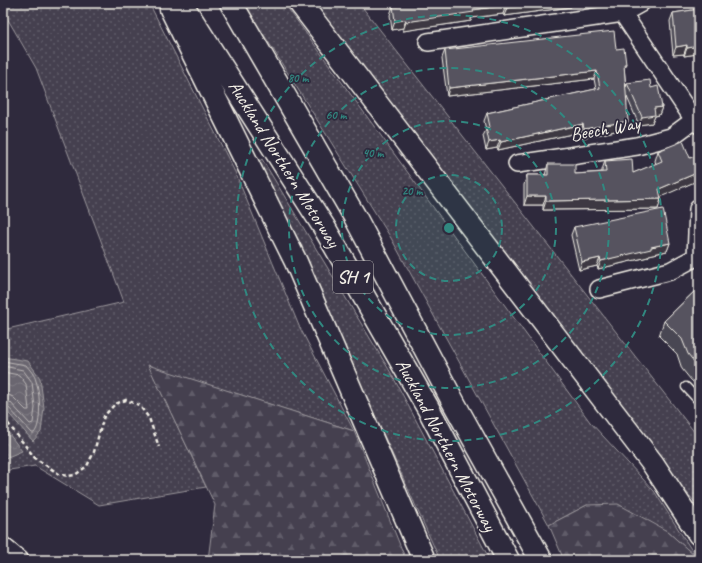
<svg xmlns="http://www.w3.org/2000/svg" width="702" height="563" font-family="Caveat,sans-serif">
<style>
.green{fill:url(#green-dots);stroke:#9c989c}
.forest{fill:url(#forest-firs);stroke:#9c989c}
.water{fill:url(#water-waves);stroke:#a19ea0}
.lines{fill:none;stroke-linecap:round;stroke-linejoin:round}
.shore{stroke:#bdb9b8;stroke-width:1}
.lane-casing{stroke:#f4f1e8;stroke-width:11}
.street-casing{stroke:#f4f1e8;stroke-width:20}
.highway-casing{stroke:#f4f1e8;stroke-width:25}
.path{stroke:#f4f1e8;stroke-width:2.5;stroke-dasharray:4 3;stroke-linecap:butt}
.lane{stroke:#2f2a3d;stroke-width:8}
.street{stroke:#2f2a3d;stroke-width:17}
.highway{stroke:#2f2a3d;stroke-width:22}
.wall{fill:#4a4752;stroke:#f4f1e8}
.shaded-wall{fill:#3c3942;stroke:#f4f1e8}
.building{fill:#56525f;stroke:#f4f1e8}
.ring{fill:none;stroke:#318880;stroke-width:2;stroke-dasharray:7 5}
.labels{text-anchor:middle;dominant-baseline:central;stroke-width:3.5;stroke-linejoin:round;paint-order:stroke}
.shield{fill:#2f2a3d;stroke:#b9b5b5;stroke-width:1}
.shield-label{font-size:18px;font-weight:bold;fill:#f4f1e8}
.street-label{font-size:19px;fill:#f4f1e8;stroke:#2f2a3d}
.centre{fill:#318880;stroke:#2f2a3d;stroke-width:2}
.ring-label{font-size:12px;text-anchor:middle;font-weight:bold;fill:#318880;stroke:#2f2a3d;stroke-width:3.5;stroke-linejoin:round;paint-order:stroke}
</style>
<defs>
<pattern id="green-dots" width="8" height="8" patternUnits="userSpaceOnUse"><rect width="8" height="8" fill="#454050"/><path d="M2 2h.1M6 6h.1" fill="none" stroke="#605c69" stroke-width="1.8" stroke-linecap="round"/></pattern>
<pattern id="forest-firs" width="22" height="20" patternUnits="userSpaceOnUse"><rect width="22" height="20" fill="#454050"/><path d="M5 1l3.5 6h-7zM16 11l3.5 6h-7z" fill="#605c69"/></pattern>
<pattern id="water-waves" width="16" height="10" patternUnits="userSpaceOnUse"><rect width="16" height="10" fill="#6a6670"/><path d="M0 5q4-4 8 0t8 0" fill="none" stroke="#807c84"/></pattern>
</defs>
<rect width="100%" height="100%" fill="#2f2a3d"/>
<filter id="ink" filterUnits="userSpaceOnUse"><feTurbulence type="fractalNoise" baseFrequency=".025" numOctaves="2"/><feDisplacementMap in="SourceGraphic" scale="8" xChannelSelector="R" yChannelSelector="G"/><feConvolveMatrix kernelMatrix="1 2 1 2 8 2 1 2 1" color-interpolation-filters="sRGB"/></filter>
<g filter="url(#ink)">
<!-- green -->
<g class="green">
<path d="M 3,3 L 149,3 L 235,172 L 299,326 L 354,431 L 149,366 L 206,487 L 99,505 L 35,466 L 3,471 L 3,330 L 124,302 L 36,68 L 3,11 Z"/>
<path d="M 244,3 L 284,3 L 590,422 L 654,491 L 696,557 L 667,531 L 587,505 L 549,525 L 391,238 Z"/>
<path d="M 309,3 L 359,3 L 699,438 L 699,507 L 667,469 Z"/>
<path d="M 262,159 L 391,373 L 490,560 L 440,560 L 295,238 L 256,164 Z"/>
</g>
<!-- forest -->
<g class="forest">
<path d="M 148,365 L 354,431 L 406,560 L 208,560 L 215,505 Z"/>
<path d="M 618,504 L 667,531 L 696,557 L 698,560 L 564,560 L 549,525 L 587,505 Z"/>
</g>
<!-- water -->
<g class="water">
<path d="M 3,357 L 28,361 L 40,378 L 44,408 L 41,432 L 33,441 L 3,407 Z"/>
<path d="M 3,426 L 22,451 L 3,459 Z"/>
</g>
<g class="lines">
<!-- shore -->
<g class="shore">
<path d="M 3,361 L 26,365 C 29,369 35,375 36,381 C 40,392 42,425 34,433 L 32,433 L 8,407 L 3,405"/>
<path d="M 3,366 L 23,370 L 32,382 L 35,408 L 33,423 L 30,424 L 10,402 L 7,401 L 3,400"/>
<path d="M 3,372 L 19,375 L 26,384 L 29,410 L 26,410 L 13,397 L 9,395 L 3,394"/>
</g>
<defs>
<path id="lane" d="M 686,387 L 699,401"/>
<g id="street">
<path d="M 617,5 L 694,120 L 699,125"/>
<path d="M 428,42 L 623,13 L 641,3"/>
<path d="M 517,164 L 637,146 L 671,137 L 694,120"/>
<path d="M 599,289 L 670,271 L 696,257 L 698,209 L 699,208"/>
<path d="M 3,546 L 20,560"/>
</g>
<g id="highway">
<path d="M 181,3 L 324,227 L 428,408 L 508,560"/>
<path d="M 231,3 L 355,217 L 455,405 L 541,560"/>
<path d="M 300,3 L 653,464 L 699,534"/>
<path d="M 171,9 L 296,262 L 424,560"/>
</g>
</defs>
<!-- lane casing -->
<use href="#lane" class="lane-casing"/>
<!-- street casing -->
<use href="#street" class="street-casing"/>
<!-- highway casing -->
<use href="#highway" class="highway-casing"/>
<!-- path -->
<path class="path" d="M 3,418 L 6,421 L 35,458 L 59,474 L 68,476 L 75,475 L 87,466 L 94,452 L 104,416 L 115,404 L 126,400 L 139,405 L 149,418 L 159,447"/>
<!-- lane -->
<use href="#lane" class="lane"/>
<!-- street -->
<use href="#street" class="street"/>
<!-- highway -->
<use href="#highway" class="highway"/>
</g>
<!-- wall -->
<g class="wall">
<path d="M 393,3 L 582,3 L 572,5 L 571,7 L 504,16 L 503,14 L 471,18 L 471,21 L 403,31 L 403,28 L 392,30 L 390,15 L 393,6 Z"/>
<path d="M 699,9 L 699,71 L 697,54 L 684,56 L 684,54 L 673,55 L 670,21 L 673,13 Z"/>
<path d="M 616,49 L 626,64 L 624,67 L 626,87 L 627,83 L 651,88 L 662,107 L 659,115 L 655,116 L 652,123 L 639,125 L 627,97 L 625,129 L 581,138 L 581,132 L 498,150 L 497,148 L 486,150 L 483,136 L 486,130 L 484,121 L 487,113 L 596,89 L 594,79 L 447,96 L 442,58 L 445,50 Z"/>
<path d="M 699,75 L 699,97 L 698,98 L 696,83 Z"/>
<path d="M 658,151 L 699,160 L 699,180 L 661,196 L 661,199 L 658,209 L 543,210 L 543,205 L 524,205 L 524,185 L 527,175 L 545,175 L 548,164 L 575,174 L 602,172 L 602,170 L 605,161 L 633,173 L 656,164 L 655,161 Z"/>
<path d="M 574,227 L 670,243 L 667,251 L 649,255 L 648,257 L 598,269 L 597,266 L 579,270 L 571,235 Z"/>
<path d="M 699,287 L 699,387 L 691,380 L 682,369 L 677,354 L 659,336 L 664,321 Z"/>
</g>
<!-- shaded-wall -->
<g class="shaded-wall">
<path d="M 542,3 L 582,3 L 572,5 L 571,7 L 504,16 L 507,8 Z"/>
<path d="M 506,5 L 503,14 L 471,18 L 471,21 L 403,31 L 406,22 L 473,10 Z"/>
<path d="M 406,20 L 403,28 L 392,30 L 395,21 Z"/>
<path d="M 687,45 L 684,54 L 673,55 L 676,47 Z"/>
<path d="M 699,46 L 697,54 L 684,56 L 687,48 Z"/>
<path d="M 597,71 L 594,79 L 447,96 L 449,88 Z"/>
<path d="M 662,107 L 659,115 L 655,116 L 652,123 L 639,125 L 642,117 L 654,108 Z"/>
<path d="M 628,121 L 625,129 L 581,138 L 584,129 Z"/>
<path d="M 583,124 L 581,132 L 498,150 L 501,142 Z"/>
<path d="M 500,140 L 497,148 L 486,150 L 489,142 Z"/>
<path d="M 699,172 L 699,180 L 656,199 L 659,189 Z"/>
<path d="M 527,196 L 546,196 L 543,205 L 524,205 Z"/>
<path d="M 661,199 L 658,209 L 543,210 L 546,201 Z"/>
<path d="M 670,243 L 667,251 L 649,255 L 648,257 L 598,269 L 601,261 L 651,247 Z"/>
<path d="M 600,258 L 597,266 L 579,270 L 582,262 Z"/>
</g>
<!-- building -->
<g class="building">
<path d="M 397,3 L 542,3 L 507,8 L 506,5 L 473,10 L 474,12 L 406,22 L 406,20 L 395,21 L 393,6 L 398,6 Z"/>
<path d="M 699,9 L 699,46 L 687,48 L 687,45 L 676,47 L 673,13 Z"/>
<path d="M 614,31 L 616,49 L 624,48 L 626,64 L 624,64 L 628,121 L 584,129 L 583,124 L 501,142 L 500,140 L 489,142 L 486,128 L 490,127 L 487,113 L 600,88 L 597,71 L 449,88 L 445,50 Z"/>
<path d="M 650,80 L 651,88 L 658,86 L 662,107 L 654,108 L 655,115 L 642,117 L 627,83 Z"/>
<path d="M 683,141 L 690,158 L 697,155 L 699,160 L 699,172 L 659,189 L 661,199 L 546,201 L 546,196 L 527,196 L 527,175 L 548,175 L 548,164 L 575,164 L 575,174 L 606,172 L 605,161 L 632,159 L 633,173 L 662,161 L 658,151 Z"/>
<path d="M 663,209 L 670,243 L 651,247 L 651,249 L 613,258 L 601,261 L 600,258 L 582,262 L 574,227 Z"/>
<path d="M 699,287 L 699,368 L 688,354 L 682,339 L 664,321 Z"/>
</g>
</g>
<!-- distance rings -->
<circle cx="449" cy="228" r="53" fill="#318880" fill-opacity=".12"/>
<g class="ring">
<circle cx="449" cy="228" r="53"/>
<circle cx="449" cy="228" r="107"/>
<circle cx="449" cy="228" r="160"/>
<circle cx="449" cy="228" r="213"/>
</g>
<g class="labels">
<!-- shield labels -->
<rect class="shield" x="333" y="261" width="40" height="32" rx="3"/>
<g class="shield-label">
<text x="353" y="277">SH 1</text>
</g>
<!-- street labels -->
<g class="street-label">
<text transform="translate(605 129) rotate(-10)">Beech Way</text>
<text transform="translate(284 164) rotate(58)">Auckland Northern Motorway</text>
<text transform="translate(446 445) rotate(62)">Auckland Northern Motorway</text>
</g>
</g>
<circle cx="449" cy="228" r="6" class="centre"/>
<g class="ring-label">
<text x="298" y="82">80 m</text>
<text x="336" y="119">60 m</text>
<text x="373" y="157">40 m</text>
<text x="412" y="195">20 m</text>
</g>
<!-- margin -->
<rect width="702" height="563" fill="none" stroke="#2f2a3d" stroke-width="16"/>
<rect x="8" y="8" width="686" height="547" fill="none" stroke="#f4f1e8" stroke-width="1.5" filter="url(#ink)"/>
</svg>
